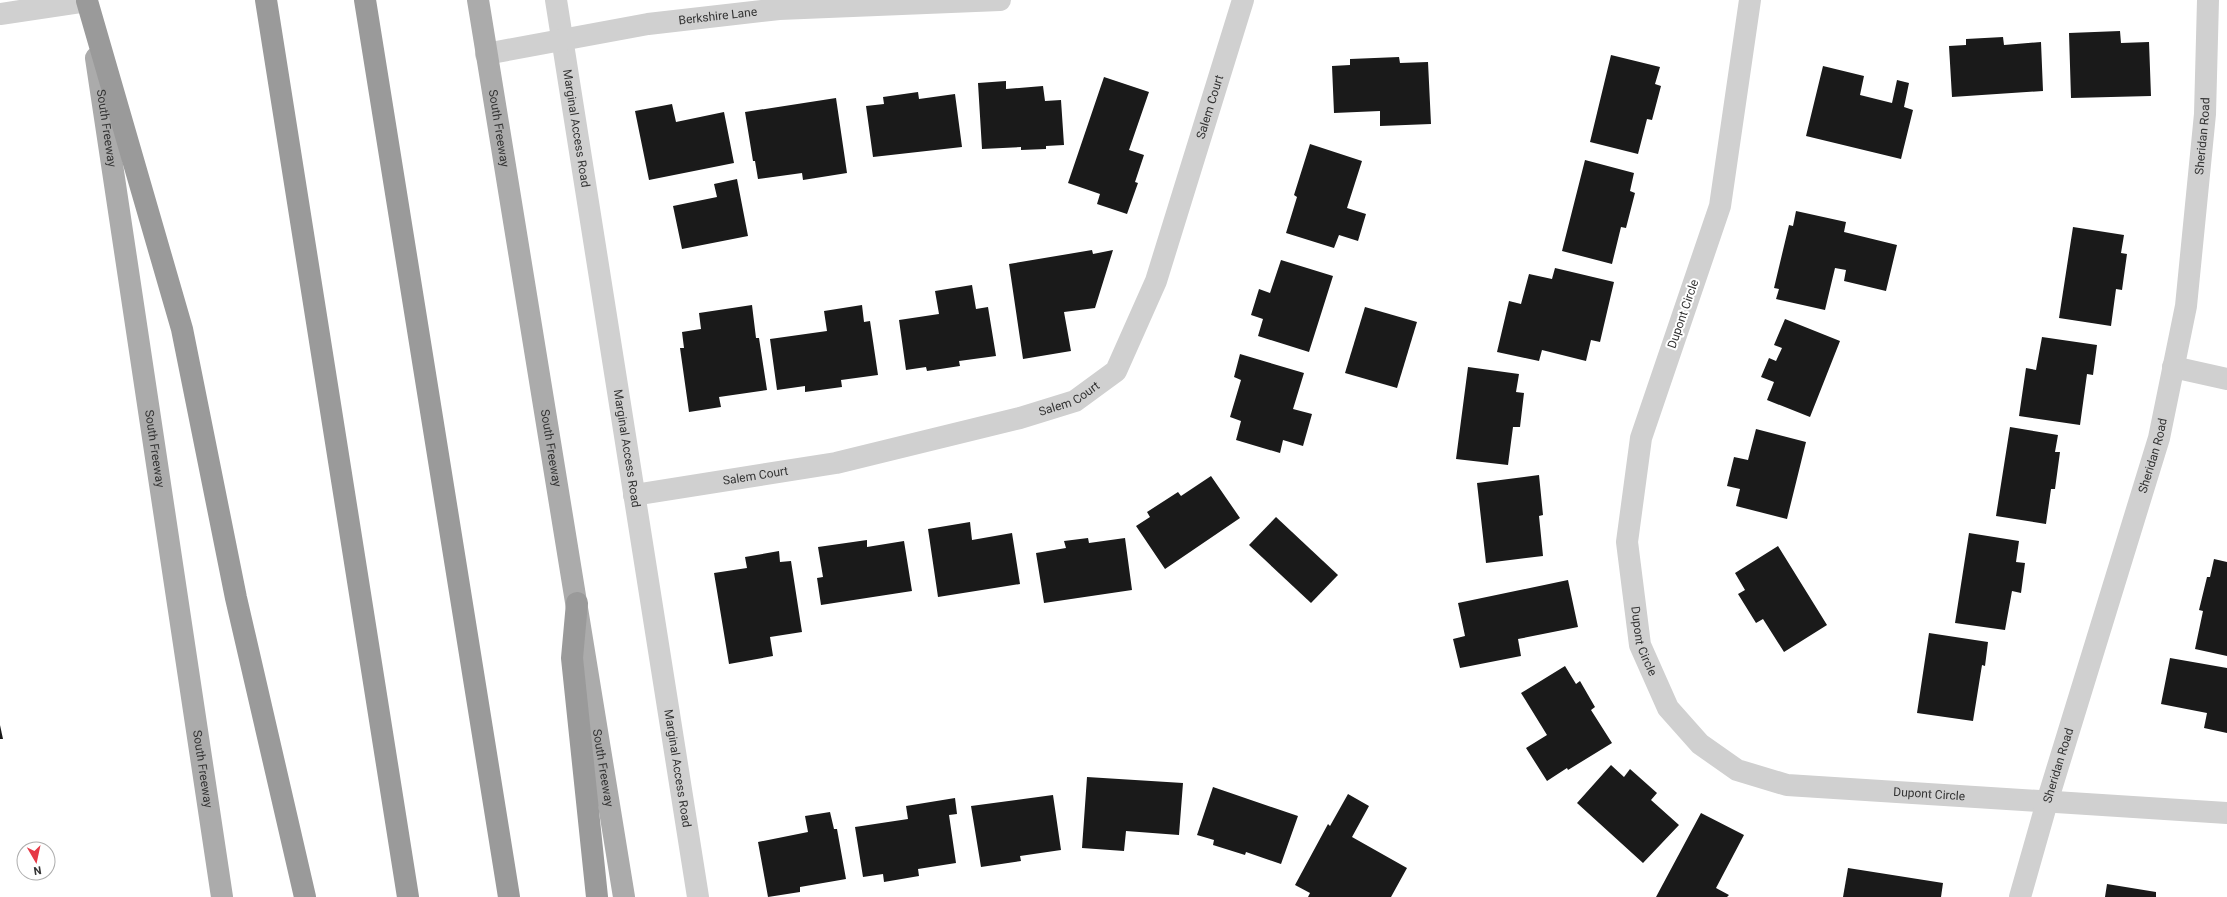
<svg xmlns="http://www.w3.org/2000/svg" width="2227" height="897" font-family="Roboto,sans-serif">
<style>
.building{fill:#1a1a1a}
.lines{fill:none;stroke-linecap:round;stroke-linejoin:round}
.minor{stroke:#d0d0d0;stroke-width:22}
.major{stroke:#ababab;stroke-width:22}
.highway{stroke:#9a9a9a;stroke-width:22}
.labels{text-anchor:middle;dominant-baseline:central;stroke-width:4;stroke-linejoin:round;paint-order:stroke}
.street-label{font-size:12px;fill:#333;stroke:#fff}
</style>
<rect width="100%" height="100%" fill="#fff"/>
<!-- building -->
<g class="building">
<path d="M 2120,31 L 2121,43 L 2149,42 L 2151,96 L 2071,98 L 2069,33 Z"/>
<path d="M 2003,37 L 2004,45 L 2041,42 L 2043,91 L 1952,97 L 1949,46 L 1966,45 L 1966,39 Z"/>
<path d="M 1611,55 L 1660,67 L 1655,84 L 1661,86 L 1652,120 L 1647,119 L 1638,154 L 1590,142 Z"/>
<path d="M 1399,57 L 1400,63 L 1428,62 L 1431,124 L 1380,126 L 1380,111 L 1334,113 L 1332,66 L 1350,65 L 1350,59 Z"/>
<path d="M 1823,66 L 1864,76 L 1860,95 L 1892,103 L 1897,80 L 1909,83 L 1904,107 L 1913,110 L 1901,159 L 1806,136 Z"/>
<path d="M 1104,77 L 1149,92 L 1129,150 L 1144,155 L 1135,182 L 1138,183 L 1127,214 L 1097,204 L 1100,194 L 1068,183 Z"/>
<path d="M 1006,81 L 1006,89 L 1043,86 L 1045,101 L 1061,100 L 1064,145 L 1046,146 L 1046,149 L 1021,150 L 1021,147 L 982,149 L 978,83 Z"/>
<path d="M 918,92 L 919,99 L 955,94 L 962,147 L 873,157 L 866,106 L 884,104 L 883,97 Z"/>
<path d="M 836,98 L 847,173 L 803,180 L 802,173 L 758,179 L 755,161 L 753,161 L 745,112 Z"/>
<path d="M 672,104 L 676,122 L 724,112 L 734,163 L 649,180 L 635,111 Z"/>
<path d="M 1310,144 L 1362,161 L 1347,208 L 1366,214 L 1358,241 L 1339,235 L 1334,248 L 1286,233 L 1297,197 L 1294,195 Z"/>
<path d="M 1585,160 L 1634,173 L 1630,191 L 1635,193 L 1626,228 L 1621,227 L 1612,264 L 1562,251 Z"/>
<path d="M 737,179 L 748,236 L 682,249 L 673,206 L 717,197 L 714,184 Z"/>
<path d="M 1796,211 L 1846,222 L 1844,232 L 1897,245 L 1886,291 L 1844,281 L 1846,270 L 1835,268 L 1825,310 L 1776,299 L 1779,289 L 1774,288 L 1789,225 L 1793,226 Z"/>
<path d="M 2073,227 L 2124,235 L 2121,253 L 2127,254 L 2122,290 L 2116,289 L 2111,326 L 2059,318 Z"/>
<path d="M 1092,250 L 1093,254 L 1113,250 L 1095,308 L 1064,312 L 1071,351 L 1023,359 L 1009,264 Z"/>
<path d="M 1281,260 L 1333,276 L 1309,352 L 1258,336 L 1263,319 L 1251,315 L 1259,289 L 1270,293 Z"/>
<path d="M 1555,268 L 1614,282 L 1600,342 L 1591,340 L 1586,361 L 1542,350 L 1539,361 L 1497,352 L 1509,301 L 1521,304 L 1529,274 L 1552,279 Z"/>
<path d="M 972,285 L 976,309 L 988,307 L 996,356 L 959,361 L 960,366 L 927,371 L 926,367 L 906,370 L 899,320 L 939,314 L 935,291 Z"/>
<path d="M 752,305 L 756,338 L 759,338 L 767,390 L 719,397 L 721,407 L 689,412 L 680,348 L 684,348 L 682,332 L 701,329 L 699,313 Z"/>
<path d="M 862,305 L 864,322 L 870,321 L 878,375 L 841,380 L 842,387 L 805,392 L 805,386 L 777,390 L 770,339 L 827,331 L 824,311 Z"/>
<path d="M 1365,307 L 1417,322 L 1397,388 L 1345,373 Z"/>
<path d="M 1785,319 L 1840,341 L 1810,417 L 1767,400 L 1774,382 L 1761,377 L 1769,358 L 1776,361 L 1782,348 L 1774,345 Z"/>
<path d="M 2042,337 L 2097,345 L 2093,375 L 2087,374 L 2080,425 L 2019,416 L 2026,368 L 2036,370 Z"/>
<path d="M 1240,354 L 1304,373 L 1293,409 L 1312,414 L 1303,446 L 1283,440 L 1280,453 L 1236,440 L 1241,421 L 1230,417 L 1241,380 L 1234,377 Z"/>
<path d="M 1468,367 L 1519,374 L 1516,392 L 1524,393 L 1520,427 L 1513,427 L 1508,465 L 1456,459 Z"/>
<path d="M 2010,427 L 2058,435 L 2055,452 L 2060,452 L 2055,489 L 2051,489 L 2046,524 L 1996,516 Z"/>
<path d="M 1756,429 L 1806,442 L 1787,519 L 1736,506 L 1740,489 L 1727,486 L 1734,457 L 1748,460 Z"/>
<path d="M 1539,475 L 1543,515 L 1539,516 L 1543,556 L 1486,563 L 1477,483 Z"/>
<path d="M 1211,476 L 1240,518 L 1165,569 L 1136,526 L 1150,517 L 1147,512 L 1178,492 L 1181,496 Z"/>
<path d="M 1276,517 L 1338,575 L 1311,603 L 1249,545 Z"/>
<path d="M 970,522 L 972,540 L 1012,533 L 1020,584 L 938,597 L 928,529 Z"/>
<path d="M 1969,533 L 2019,541 L 2016,562 L 2025,563 L 2021,593 L 2012,591 L 2005,630 L 1955,623 Z"/>
<path d="M 1088,538 L 1089,543 L 1125,538 L 1132,590 L 1044,603 L 1036,553 L 1066,548 L 1064,541 Z"/>
<path d="M 867,540 L 867,547 L 904,541 L 912,591 L 821,605 L 817,578 L 823,577 L 818,547 Z"/>
<path d="M 1778,546 L 1827,625 L 1784,652 L 1763,619 L 1756,623 L 1738,594 L 1745,590 L 1735,573 Z"/>
<path d="M 779,551 L 780,562 L 791,561 L 802,632 L 770,637 L 773,656 L 729,664 L 714,573 L 747,568 L 745,557 Z"/>
<path d="M 2214,559 L 2227,562 L 2227,656 L 2195,649 L 2203,611 L 2199,610 L 2207,577 L 2210,577 Z"/>
<path d="M 1568,580 L 1578,627 L 1518,639 L 1521,656 L 1460,668 L 1453,639 L 1465,636 L 1458,603 Z"/>
<path d="M 1929,633 L 1988,642 L 1985,666 L 1982,665 L 1973,721 L 1917,713 Z"/>
<path d="M 2170,658 L 2227,668 L 2227,733 L 2204,728 L 2207,713 L 2161,704 Z"/>
<path d="M 1565,666 L 1576,684 L 1580,681 L 1595,707 L 1591,710 L 1612,743 L 1568,770 L 1567,768 L 1547,781 L 1526,748 L 1547,735 L 1521,693 Z"/>
<path d="M 0,725 L 3,739 L 0,739 Z"/>
<path d="M 1611,765 L 1624,777 L 1630,769 L 1657,793 L 1651,800 L 1679,825 L 1643,863 L 1577,803 Z"/>
<path d="M 1087,777 L 1183,783 L 1179,835 L 1126,831 L 1124,851 L 1082,848 Z"/>
<path d="M 1213,787 L 1298,816 L 1281,864 L 1246,852 L 1245,855 L 1213,845 L 1214,840 L 1197,835 Z"/>
<path d="M 1348,794 L 1369,806 L 1352,837 L 1407,868 L 1391,897 L 1308,897 L 1310,893 L 1295,885 L 1328,824 L 1330,826 Z"/>
<path d="M 1053,795 L 1061,850 L 1020,856 L 1021,861 L 981,867 L 971,806 Z"/>
<path d="M 955,798 L 957,814 L 949,815 L 956,863 L 918,869 L 919,876 L 884,882 L 883,874 L 863,877 L 855,827 L 908,819 L 906,806 Z"/>
<path d="M 830,812 L 834,829 L 837,829 L 846,879 L 800,887 L 800,892 L 768,897 L 758,842 L 808,832 L 805,816 Z"/>
<path d="M 1701,813 L 1744,835 L 1716,888 L 1729,895 L 1727,897 L 1656,897 Z"/>
<path d="M 1848,868 L 1943,883 L 1941,897 L 1843,897 Z"/>
<path d="M 2107,884 L 2156,892 L 2156,897 L 2105,897 Z"/>
</g>
<g class="lines">
<!-- minor -->
<g class="minor">
<path id="s1" d="M 556,0 L 698,897"/>
<path id="s2" d="M 1750,0 L 1720,206 L 1641,438 L 1627,542 L 1640,645 L 1668,708 L 1700,744 L 1737,770 L 1787,785 L 2227,813"/>
<path d="M 0,14 L 87,1"/>
<path id="s3" d="M 486,54 L 648,24 L 779,9 L 1000,0"/>
<path d="M 2173,367 L 2227,379"/>
<path id="s4" d="M 634,495 L 836,463 L 1020,418 L 1075,401 L 1116,371 L 1156,281 L 1243,0"/>
<path id="s5" d="M 2020,897 L 2047,802 L 2159,438 L 2186,306 L 2205,114 L 2208,0"/>
</g>
<!-- major -->
<g class="major">
<path id="s6" d="M 478,0 L 624,897"/>
<path id="s7" d="M 96,58 L 222,897"/>
</g>
<!-- highway -->
<g class="highway">
<path d="M 266,0 L 408,897"/>
<path d="M 365,0 L 509,897"/>
<path d="M 87,1 L 182,329 L 236,598 L 305,897"/>
<path d="M 577,603 L 572,658 L 597,897"/>
</g>
</g>
<g class="labels">
<!-- street labels -->
<g class="street-label">
<text stroke="none"><textPath href="#s3" startOffset="235">Berkshire Lane</textPath></text>
<text stroke="none"><textPath href="#s4" startOffset="783">Salem Court</textPath></text>
<text stroke="none"><textPath href="#s7" startOffset="71">South Freeway</textPath></text>
<text stroke="none"><textPath href="#s1" startOffset="130">Marginal Access Road</textPath></text>
<text stroke="none"><textPath href="#s6" startOffset="130">South Freeway</textPath></text>
<text stroke="none"><textPath href="#s5" startOffset="785">Sheridan Road</textPath></text>
<text transform="translate(1683 314) rotate(-71)">Dupont Circle</text>
<text stroke="none"><textPath href="#s4" startOffset="447">Salem Court</textPath></text>
<text stroke="none"><textPath href="#s6" startOffset="454">South Freeway</textPath></text>
<text stroke="none"><textPath href="#s7" startOffset="395">South Freeway</textPath></text>
<text stroke="none"><textPath href="#s1" startOffset="454">Marginal Access Road</textPath></text>
<text stroke="none"><textPath href="#s5" startOffset="461">Sheridan Road</textPath></text>
<text stroke="none"><textPath href="#s4" startOffset="123">Salem Court</textPath></text>
<text stroke="none"><textPath href="#s2" startOffset="659">Dupont Circle</textPath></text>
<text stroke="none"><textPath href="#s5" startOffset="137">Sheridan Road</textPath></text>
<text stroke="none"><textPath href="#s6" startOffset="778">South Freeway</textPath></text>
<text stroke="none"><textPath href="#s7" startOffset="719">South Freeway</textPath></text>
<text stroke="none"><textPath href="#s1" startOffset="778">Marginal Access Road</textPath></text>
<text stroke="none"><textPath href="#s2" startOffset="1019">Dupont Circle</textPath></text>
</g>
</g>
<!-- north arrow -->
<g transform="translate(36 861) rotate(171)"><circle r="19" fill="#ffffff" stroke="#adadad"/>
<path d="M0-3L7 15L0 10L-7 15Z" fill="#e63946"/>
<text y="-6" font-size="11" font-weight="bold" text-anchor="middle" fill="#333333">N</text>
</g>
</svg>
